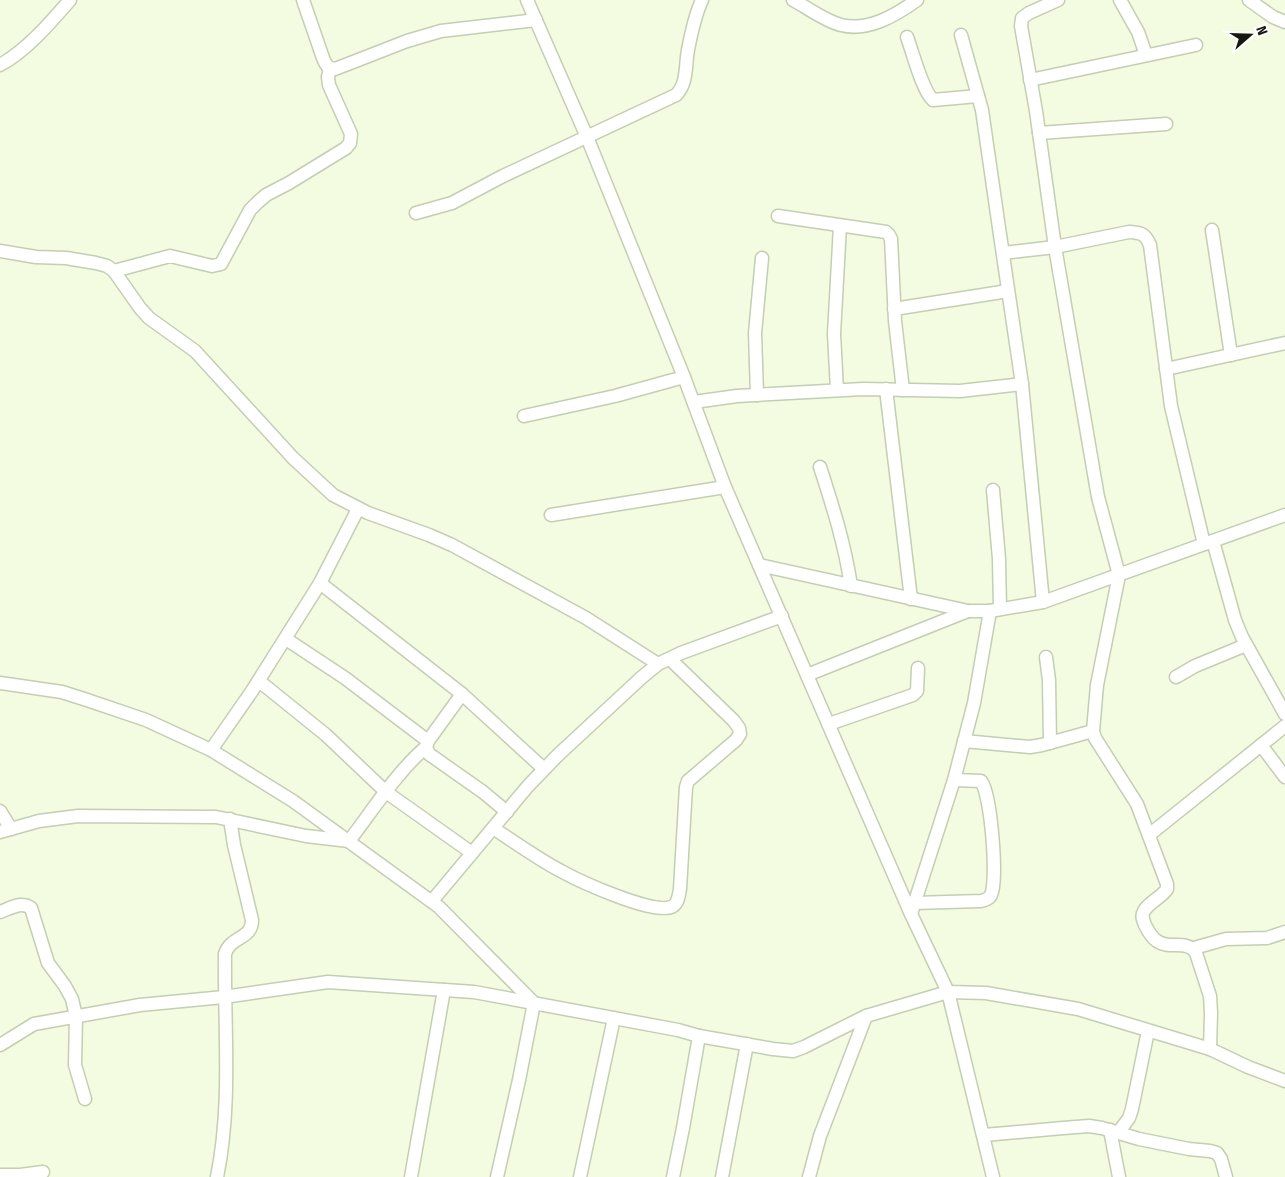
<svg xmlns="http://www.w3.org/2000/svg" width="1285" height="1177" font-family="'Fira Sans Condensed',sans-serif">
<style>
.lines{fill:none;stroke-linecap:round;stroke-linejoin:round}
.minor-casing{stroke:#c5cdb3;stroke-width:15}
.minor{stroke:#fff;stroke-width:12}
</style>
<rect width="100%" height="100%" fill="#f3fbe0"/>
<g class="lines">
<defs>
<g id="minor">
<path d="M 303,0 L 323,58 C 326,65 327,68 335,69 L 407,41 L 441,31 L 536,20"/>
<path d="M 527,0 L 587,137 L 684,377 L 725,487 L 911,914 L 948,992 L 993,1177"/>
<path d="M 793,0 C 808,8 825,21 841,25 C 868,32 896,15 917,0"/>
<path d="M 1058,0 L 1029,13 L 1022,18 L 1021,26 L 1036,111 L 1055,247 L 1098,497 L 1119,575 L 1097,685 L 1093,731 L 1095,738 L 1137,804 L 1167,884 L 1167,889 C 1161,898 1149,902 1144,911 C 1141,916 1143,920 1145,925 C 1148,931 1152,938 1157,941 C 1169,950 1188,939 1196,953 L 1210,996 L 1211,1013 L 1210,1049"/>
<path d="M 1120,0 L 1138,32 L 1146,55"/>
<path d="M 1249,0 L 1273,17 L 1285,22"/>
<path d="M 961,35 L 982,110 L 999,228 L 1022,384 L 1043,602"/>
<path d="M 907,37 C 913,53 922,90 933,100 L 978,96"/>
<path d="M 0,65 C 26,51 51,22 70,0"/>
<path d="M 1030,80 L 1196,45"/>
<path d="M 1039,133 L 1166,124"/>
<path d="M 416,213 L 452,203 L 503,176 L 676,95 C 688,83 685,65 688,50 C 691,34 695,15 702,0"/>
<path d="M 778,216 L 886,232 L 889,235 L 891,239 L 895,321 L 903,390"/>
<path d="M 1212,230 L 1231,355"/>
<path d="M 0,251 L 36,257 L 66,258 L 96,263 L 107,266 L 114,271 L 140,308 L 149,318 L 195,351 L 293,458 L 333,495 L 368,513 L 429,535 L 452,545 L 586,618 L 658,664"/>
<path d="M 1003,253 L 1055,247 L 1129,232 C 1141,233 1145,233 1150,245 L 1171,406 L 1204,544"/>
<path d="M 114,271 L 170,256 L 212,266 L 221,264 L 250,210 L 258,202 L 266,195 L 289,183 L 346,148 L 350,143 L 351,134 L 329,85 L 328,77 L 330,68"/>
<path d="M 894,309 L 1008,291"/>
<path d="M 1166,369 L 1285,343"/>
<path d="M 886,389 L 911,599"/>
<path d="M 837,390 L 834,334 L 840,226"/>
<path d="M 757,395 L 755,333 L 762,258"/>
<path d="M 694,402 L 737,396 L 863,389 L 960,391 L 1022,384"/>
<path d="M 524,416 L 615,396 L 684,377"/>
<path d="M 820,467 C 833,507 845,545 851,586"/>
<path d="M 993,490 L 999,559 L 1000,609"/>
<path d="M 551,515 L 725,487"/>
<path d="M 1213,541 L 1235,620 L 1242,637 L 1285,714"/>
<path d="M 759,565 L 968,611 L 990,611 L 1043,602 L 1285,515"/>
<path d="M 320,583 L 462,694 L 544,769"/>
<path d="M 286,639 L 345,678 L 428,741"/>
<path d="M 1046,657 L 1049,680 L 1050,743"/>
<path d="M 807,675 L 968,611"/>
<path d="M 1176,677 L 1195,666 L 1246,645"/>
<path d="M 259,681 L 326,735 L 386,792 L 472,853"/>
<path d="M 0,683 L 62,692 L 87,700 L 146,720 L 211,750 L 293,801 L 439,907 L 534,1003 L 519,1080 L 497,1177"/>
<path d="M 462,694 L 428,741 L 426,747 L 429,754 L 483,792 L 507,812"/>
<path d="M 829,724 L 913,695 L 917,691 L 918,668"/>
<path d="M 964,741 L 1030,747 L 1042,745 L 1093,731"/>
<path d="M 1261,745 L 1285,777"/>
<path d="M 211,750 L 252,691 L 320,583 L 358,509"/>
<path d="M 0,811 L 11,829"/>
<path d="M 493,828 C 516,843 538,859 561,871 C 579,881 657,917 673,906 C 678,903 679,895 680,889 L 686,787 L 688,781 L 736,740 L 740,734 L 739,728 L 734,721 L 670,659"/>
<path d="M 0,832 L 39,821 L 78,816 L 216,817 L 306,836 L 349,841 C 373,810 396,773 426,747"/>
<path d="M 1149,835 L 1285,726"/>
<path d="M 432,901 L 528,786 L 558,755 L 641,678 L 658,664 L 681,653 L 782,616"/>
<path d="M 914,903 L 981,901 C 985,900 989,899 991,895 C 998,879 991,794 981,781 L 954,780"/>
<path d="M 0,912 C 11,908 21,901 31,908 L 48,963 L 65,986 L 72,999 L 76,1016 L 75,1065 L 85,1099"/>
<path d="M 911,914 L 954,780 L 974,703 L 990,611"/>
<path d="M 1194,948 L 1226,939 L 1267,938 L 1285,932"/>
<path d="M 0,1045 L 34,1024 L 140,1005 L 224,997 L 328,982 L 474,992 L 678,1030 L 699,1036 L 773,1049 L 793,1051 L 804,1047 L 866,1016 L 948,992 L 986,993 L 1078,1009 L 1210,1049 L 1248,1067 L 1285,1081"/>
<path d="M 1110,1130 L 1119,1177"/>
<path d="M 1118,1133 L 1129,1118 L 1132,1109 L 1148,1031"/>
<path d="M 984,1135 L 1063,1128 L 1089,1126 L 1102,1128 L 1139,1139 L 1189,1149 L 1210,1151 L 1217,1153 L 1221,1159 L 1226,1177"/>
<path d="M 0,1175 L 20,1175 L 43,1172"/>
<path d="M 217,1177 C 232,1104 224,1028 225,954 C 231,935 252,940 252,920 L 234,845 L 230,819"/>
<path d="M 411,1177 L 444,990"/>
<path d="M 580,1177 L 614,1018"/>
<path d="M 673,1177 L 683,1128 L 699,1036"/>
<path d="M 722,1177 L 747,1044"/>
<path d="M 809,1177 L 820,1136 L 866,1016"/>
</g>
</defs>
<!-- minor casing -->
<use href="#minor" class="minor-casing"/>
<!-- minor -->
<use href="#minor" class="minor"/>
</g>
<!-- north arrow -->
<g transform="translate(1250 35) rotate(70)" stroke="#ffffff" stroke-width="4" paint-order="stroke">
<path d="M0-4L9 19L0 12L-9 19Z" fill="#161910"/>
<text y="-8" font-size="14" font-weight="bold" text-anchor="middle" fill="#161910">N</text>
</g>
</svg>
